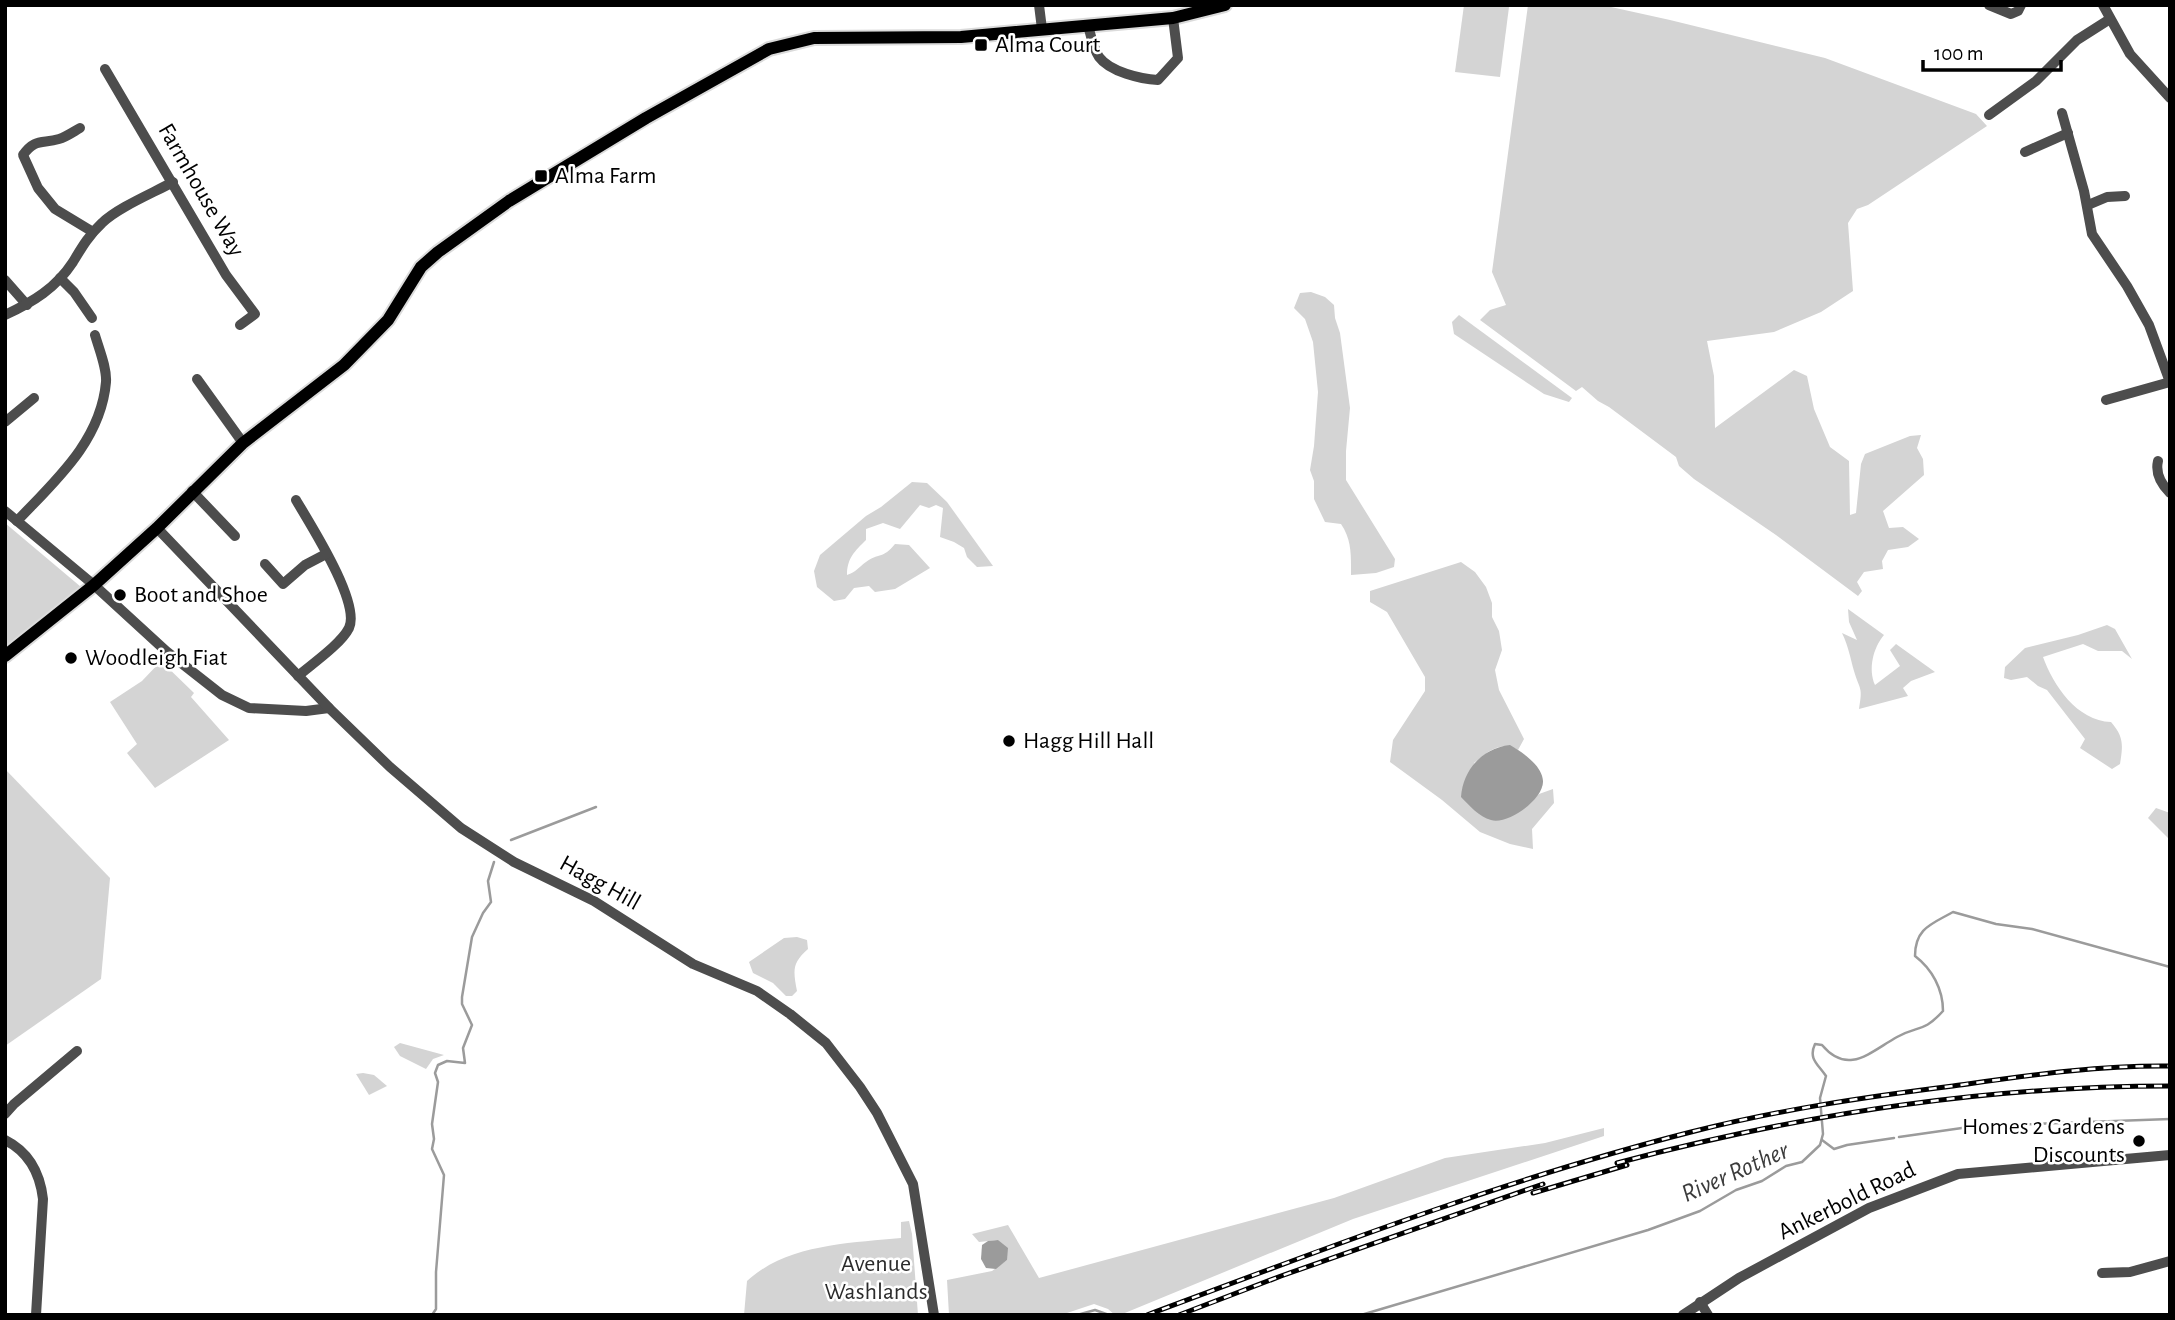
<svg xmlns="http://www.w3.org/2000/svg" width="2175" height="1320" font-family="'Alegreya Sans',sans-serif">
<style>
.green{fill:#d4d4d4}
.water{fill:#9b9b9b}
.lines{fill:none;stroke-linecap:round;stroke-linejoin:round}
.stream{stroke:#9b9b9b;stroke-width:2.5}
.major-casing{stroke:#dbdbdb;stroke-width:16}
.minor{stroke:#4d4d4d;stroke-width:10}
.major{stroke:#000;stroke-width:12}
.rail-casing{stroke:#000;stroke-width:5}
.rail{stroke:#fff;stroke-width:2.5;stroke-dasharray:8;stroke-linecap:butt}
.poi-dot{fill:#000;stroke:#fff;stroke-width:2.5}
.labels{text-anchor:middle;dominant-baseline:central;stroke-width:5;stroke-linejoin:round;paint-order:stroke}
.poi-label{font-size:24px;fill:#000;stroke:#fff;text-anchor:start}
.street-label{font-size:24px;fill:#000;stroke:#fff}
.park-label{font-size:24px;fill:#2b2b2b;stroke:#fff}
.water-label{font-size:26px;font-style:italic;fill:#3c3c3c;stroke:#fff}
</style>
<rect width="100%" height="100%" fill="#fff"/>
<!-- green -->
<g class="green">
<path d="M 1464,5 L 1509,7 L 1500,77 L 1455,72 Z"/>
<path d="M 1528,5 L 1602,5 L 1670,20 L 1825,58 L 1976,114 L 1987,126 L 1868,205 L 1857,209 L 1848,223 L 1853,291 L 1821,312 L 1774,332 L 1707,341 L 1714,376 L 1715,428 L 1794,370 L 1807,376 L 1814,409 L 1830,447 L 1849,461 L 1850,515 L 1856,513 L 1861,464 L 1865,454 L 1910,436 L 1921,435 L 1917,448 L 1923,459 L 1924,475 L 1883,511 L 1889,528 L 1903,527 L 1919,539 L 1908,547 L 1888,550 L 1882,561 L 1883,569 L 1864,572 L 1857,582 L 1862,591 L 1858,596 L 1776,535 L 1694,479 L 1679,466 L 1676,457 L 1609,407 L 1598,401 L 1582,387 L 1576,391 L 1480,320 L 1490,310 L 1506,305 L 1492,272 Z"/>
<path d="M 1311,292 L 1325,297 L 1334,305 L 1335,318 L 1340,333 L 1350,408 L 1346,451 L 1346,480 L 1395,559 L 1394,567 L 1376,573 L 1351,575 C 1351,556 1352,540 1341,524 L 1325,522 L 1314,499 L 1314,481 L 1310,470 L 1314,446 L 1318,392 L 1313,342 L 1305,319 L 1294,308 L 1300,293 Z"/>
<path d="M 1459,315 L 1572,398 L 1569,402 L 1544,394 L 1454,334 L 1452,322 Z"/>
<path d="M 912,482 L 927,483 L 947,502 L 993,566 L 977,567 L 967,557 L 964,548 L 954,542 L 940,537 L 943,508 L 936,505 L 929,508 L 920,505 L 900,529 L 883,523 L 866,529 L 866,540 C 855,551 847,558 847,575 C 856,572 859,567 866,562 C 878,553 883,559 895,544 L 909,545 L 930,568 L 895,589 L 875,592 L 869,586 L 854,588 L 845,599 L 834,601 L 817,587 L 814,571 L 820,555 L 866,516 L 881,507 Z"/>
<path d="M 5,523 L 81,587 L 5,649 Z"/>
<path d="M 1461,562 L 1475,572 L 1486,587 L 1492,603 L 1492,617 L 1499,631 L 1502,650 L 1495,670 L 1499,690 L 1524,739 L 1518,750 C 1501,740 1487,752 1474,763 L 1521,810 L 1539,794 L 1553,789 L 1554,803 L 1532,829 L 1533,849 L 1510,844 L 1480,832 L 1442,800 L 1390,762 L 1393,740 L 1425,691 L 1425,677 L 1387,612 L 1370,602 L 1370,591 Z"/>
<path d="M 1848,609 L 1884,635 C 1873,648 1868,669 1875,685 L 1900,666 L 1890,650 L 1896,644 L 1935,672 L 1911,681 L 1903,688 L 1908,696 L 1859,709 C 1863,686 1860,691 1854,671 C 1850,657 1849,648 1842,633 L 1857,640 L 1849,622 Z"/>
<path d="M 2107,625 L 2115,629 L 2132,659 L 2122,651 L 2098,651 L 2083,644 L 2043,657 C 2053,685 2077,721 2111,722 C 2124,737 2123,745 2120,764 L 2112,769 L 2080,748 L 2085,739 L 2047,690 L 2038,686 L 2027,677 L 2011,680 L 2004,678 L 2005,667 L 2025,648 L 2078,635 Z"/>
<path d="M 161,661 L 194,693 L 191,697 L 229,740 L 155,788 L 127,753 L 137,744 L 110,702 L 142,681 Z"/>
<path d="M 5,769 L 110,878 L 101,979 L 5,1046 Z"/>
<path d="M 2156,808 L 2170,813 L 2170,840 L 2148,818 Z"/>
<path d="M 797,937 L 807,940 L 808,949 C 792,963 793,970 797,991 L 792,996 L 786,996 L 773,983 L 753,973 L 749,962 L 784,938 Z"/>
<path d="M 400,1043 L 444,1055 L 433,1059 L 426,1069 L 400,1056 L 394,1047 Z"/>
<path d="M 363,1073 L 374,1075 L 387,1086 L 369,1095 L 356,1074 Z"/>
<path d="M 1604,1128 L 1604,1136 L 1353,1219 L 1120,1315 L 1115,1315 L 1108,1309 L 1094,1304 L 1061,1315 L 949,1315 L 947,1280 L 992,1271 L 1007,1260 L 998,1240 L 979,1242 L 972,1234 L 1008,1225 L 1039,1278 L 1334,1198 L 1445,1158 L 1545,1143 Z"/>
<path d="M 909,1221 L 912,1234 L 918,1315 L 744,1315 L 747,1281 C 787,1244 850,1243 901,1238 L 901,1222 Z"/>
</g>
<!-- water -->
<g class="water">
<path d="M 1510,745 C 1522,752 1542,765 1543,781 C 1544,799 1508,825 1491,820 C 1479,817 1469,805 1461,797 C 1463,769 1483,748 1510,745 Z"/>
<path d="M 998,1240 L 1008,1248 L 1007,1260 L 996,1269 L 986,1268 L 981,1259 L 982,1245 L 988,1241 Z"/>
</g>
<g class="lines">
<!-- stream -->
<g class="stream">
<path d="M 511,840 L 596,807"/>
<path d="M 1899,1137 L 1976,1126 L 2170,1119"/>
<path d="M 1822,1140 L 1834,1149 L 1847,1145 L 1894,1138"/>
<path d="M 432,1315 L 436,1309 L 436,1272 L 444,1175 L 432,1149 L 434,1139 L 432,1124 L 438,1082 L 435,1073 L 438,1065 L 447,1061 L 465,1063 L 463,1048 L 472,1025 L 462,1004 L 462,997 L 472,937 L 483,913 L 491,902 L 488,881 L 494,862"/>
<path d="M 1077,1315 L 1095,1310 L 1109,1315"/>
<path d="M 1361,1315 L 1648,1230 L 1700,1211 L 1736,1190 L 1762,1181 L 1786,1166 L 1802,1162 L 1820,1145 L 1823,1134 L 1820,1098 L 1826,1076 C 1818,1064 1808,1059 1815,1044 L 1822,1045 C 1848,1076 1870,1052 1897,1037 C 1919,1025 1923,1033 1943,1011 C 1943,989 1932,969 1915,956 C 1915,928 1932,924 1953,912 L 1996,924 L 2032,929 L 2170,967"/>
</g>
<defs>
<path id="major" d="M 5,656 L 94,585 L 157,528 L 243,443 L 344,365 L 388,320 L 421,267 L 438,252 L 509,201 L 646,118 L 769,49 L 814,38 L 961,37 L 1173,18 L 1225,5"/>
</defs>
<!-- major casing -->
<use href="#major" class="major-casing"/>
<!-- minor -->
<g class="minor">
<path d="M 1039,5 L 1042,29"/>
<path d="M 1989,5 L 2011,14 L 2018,11 L 2021,5"/>
<path d="M 2103,5 L 2130,54 L 2170,98"/>
<path d="M 1088,25 C 1091,36 1093,48 1099,57 C 1110,72 1141,79 1158,80 L 1178,58 L 1173,18"/>
<path d="M 105,69 L 226,275 L 255,314 L 240,325"/>
<path d="M 2062,113 L 2084,191 L 2092,234 L 2127,286 L 2149,325 L 2170,382"/>
<path d="M 1989,115 L 2036,81 L 2077,40 L 2110,19"/>
<path d="M 80,128 C 73,132 66,137 59,139 C 42,144 35,138 23,155 L 38,188 L 55,209 L 93,232"/>
<path d="M 2025,152 L 2068,133"/>
<path d="M 2088,205 L 2107,197 L 2125,196"/>
<path d="M 60,278 L 74,292 L 92,318"/>
<path d="M 5,280 L 27,305"/>
<path d="M 5,315 C 33,302 56,288 73,262 C 82,247 89,235 102,223 C 117,208 153,193 173,182"/>
<path d="M 197,379 L 243,443"/>
<path d="M 2106,400 L 2170,382"/>
<path d="M 5,422 L 34,398"/>
<path d="M 2158,461 C 2155,474 2161,484 2170,493"/>
<path d="M 192,491 L 235,536"/>
<path d="M 296,500 C 310,524 361,603 349,628 C 341,644 312,664 298,676"/>
<path d="M 5,511 L 94,585 L 166,651 L 222,695 L 249,708 L 306,711 L 329,708"/>
<path d="M 17,521 C 55,481 101,441 106,382 C 107,368 99,349 95,335"/>
<path d="M 157,528 L 329,708 L 390,767 L 461,828 L 514,862 L 594,901 L 693,964 L 757,991 L 790,1014 L 826,1043 L 860,1087 L 877,1113 L 913,1184 L 934,1315"/>
<path d="M 265,564 L 283,584 L 305,565 L 326,554"/>
<path d="M 5,1114 L 14,1104 L 77,1051"/>
<path d="M 5,1140 C 29,1152 40,1173 43,1199 L 36,1315"/>
<path d="M 2102,1273 L 2130,1272 L 2170,1261"/>
<path d="M 1700,1302 L 1708,1315"/>
<path d="M 1683,1315 L 1739,1278 L 1869,1208 L 1958,1174 L 2170,1155"/>
</g>
<!-- major -->
<use href="#major" class="major"/>
<defs>
<g id="rail">
<path d="M 1617,1163 C 1798,1115 1982,1086 2170,1086"/>
<path d="M 1533,1193 L 1627,1165"/>
<path d="M 1147,1315 C 1326,1248 1506,1179 1691,1132 C 1777,1110 1865,1097 1953,1086 C 2025,1076 2097,1065 2170,1066"/>
<path d="M 1179,1315 L 1281,1276 L 1543,1184"/>
</g>
</defs>
<!-- rail casing -->
<use href="#rail" class="rail-casing"/>
<!-- rail -->
<use href="#rail" class="rail"/>
</g>
<!-- markers -->
<g class="poi-dot">
<rect x="974" y="38" width="14" height="14" rx="3.5"/>
<rect x="534" y="169" width="14" height="14" rx="3.5"/>
<circle cx="120" cy="595" r="7"/>
<circle cx="71" cy="658" r="7"/>
<circle cx="1009" cy="741" r="7"/>
<circle cx="2139" cy="1141" r="7"/>
</g>
<g class="labels">
<!-- poi labels -->
<g class="poi-label">
<text x="995" y="45">Alma Court</text>
<text x="555" y="176">Alma Farm</text>
<text x="134" y="595">Boot and Shoe</text>
<text x="85" y="658">Woodleigh Fiat</text>
<text x="1023" y="741">Hagg Hill Hall</text>
<text x="2125" y="1127" text-anchor="end">Homes 2 Gardens<tspan x="2125" dy="28">Discounts</tspan></text>
</g>
<!-- street labels -->
<g class="street-label">
<text transform="translate(201 190) rotate(60)">Farmhouse Way</text>
<text transform="translate(600 883) rotate(29)">Hagg Hill</text>
<text transform="translate(1847 1201) rotate(-26)">Ankerbold Road</text>
</g>
<!-- park labels -->
<g class="park-label">
<text x="876" y="1264">Avenue<tspan x="876" dy="28">Washlands</tspan></text>
</g>
<!-- water labels -->
<g class="water-label">
<text transform="translate(1735 1172) rotate(-24)">River Rother</text>
</g>
</g>
<!-- border -->
<rect width="2175" height="1320" fill="none" stroke="#000000" stroke-width="14"/>
<!-- scale -->
<path d="M1923 60v10h138v-10" fill="none" stroke="#000000" stroke-width="3.5"/>
<text x="1934" y="60" font-size="21" fill="#000000" stroke="#ffffff" stroke-width="5" paint-order="stroke">100 m</text>
</svg>
